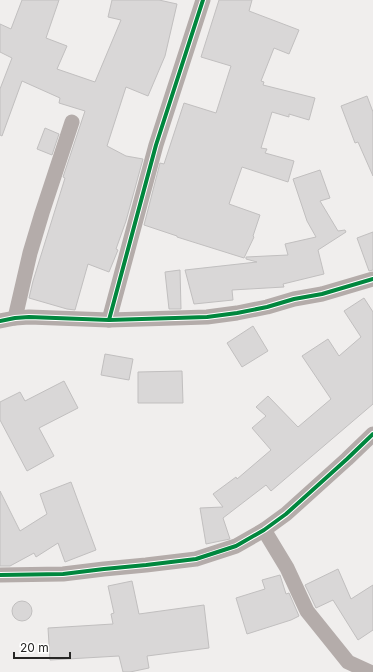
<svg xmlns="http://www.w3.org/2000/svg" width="373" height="672" font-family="Inter,sans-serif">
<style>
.building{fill:#d9d7d7;stroke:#c1bfbf}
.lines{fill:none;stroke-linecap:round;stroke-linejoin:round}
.minor{stroke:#b4acaa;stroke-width:15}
.cycleway-casing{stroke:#fff;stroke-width:6}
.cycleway{stroke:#00873e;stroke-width:4}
</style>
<rect width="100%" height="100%" fill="#f0eeed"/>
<!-- building -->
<g class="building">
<path d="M 22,0 L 59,0 L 46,38 L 67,46 L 57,69 L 95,82 L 121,20 L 108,17 L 112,0 L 159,0 L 177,4 L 165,56 L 148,96 L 126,87 L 107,146 L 126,156 L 143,159 L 126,221 L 116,249 L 118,250 L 109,272 L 88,264 L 75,310 L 67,309 L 29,298 L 33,281 L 65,178 L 63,177 L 85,111 L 59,103 L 60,98 L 22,81 L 2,136 L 0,135 L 0,89 L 12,58 L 0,52 L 0,24 L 11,29 Z"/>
<path d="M 219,0 L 252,0 L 249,11 L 299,30 L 289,54 L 274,48 L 261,81 L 264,82 L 263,85 L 315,98 L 309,120 L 289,114 L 289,117 L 272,112 L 261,148 L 267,149 L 265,153 L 294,161 L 288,182 L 242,167 L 229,204 L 260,215 L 253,236 L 254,237 L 244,258 L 177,237 L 177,236 L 144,225 L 160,163 L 164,164 L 184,103 L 216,113 L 231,66 L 201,57 Z"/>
<path d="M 367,96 L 373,112 L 373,176 L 358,142 L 355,143 L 341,106 Z"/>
<path d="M 45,128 L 59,134 L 52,155 L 37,149 Z"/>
<path d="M 320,170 L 330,198 L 320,201 L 338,231 L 345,230 L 346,232 L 318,250 L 324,274 L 283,284 L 284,287 L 232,290 L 233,300 L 194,304 L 185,270 L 257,262 L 246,259 L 246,257 L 288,255 L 285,244 L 316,237 L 307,221 L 293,179 Z"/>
<path d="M 373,232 L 373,270 L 369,271 L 357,238 Z"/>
<path d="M 180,270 L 181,309 L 169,309 L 165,272 Z"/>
<path d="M 364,298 L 373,312 L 373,404 L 271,491 L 266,485 L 223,518 L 230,539 L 206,544 L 200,508 L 223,507 L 213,494 L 236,477 L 237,479 L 271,450 L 252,428 L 266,416 L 256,407 L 268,396 L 298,427 L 331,399 L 302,356 L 328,339 L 339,356 L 361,337 L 344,311 Z"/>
<path d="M 253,326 L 268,351 L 242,367 L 227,343 Z"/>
<path d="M 105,354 L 133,359 L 129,380 L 101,375 Z"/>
<path d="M 182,371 L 183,403 L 138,403 L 138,372 Z"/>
<path d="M 64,381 L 78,408 L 39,428 L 54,456 L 27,471 L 0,420 L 0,402 L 20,392 L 25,401 Z"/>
<path d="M 71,482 L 96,550 L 65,562 L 58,543 L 36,557 L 34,553 L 10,566 L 0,566 L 0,491 L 20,531 L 47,514 L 40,494 Z"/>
<path d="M 338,569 L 351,599 L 373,585 L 373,630 L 358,640 L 333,600 L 316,608 L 305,585 Z"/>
<path d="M 280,575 L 286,594 L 289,593 L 299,616 L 291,620 L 247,634 L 236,598 L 265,589 L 262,580 Z"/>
<path d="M 132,581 L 139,614 L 204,605 L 209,648 L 147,656 L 149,668 L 130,672 L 123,672 L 119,656 L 50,660 L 48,628 L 113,624 L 111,614 L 114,613 L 108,586 Z"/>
<circle cx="22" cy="611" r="10"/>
</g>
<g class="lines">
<!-- minor -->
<g class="minor">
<path d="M 15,318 L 30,253 L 42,213 L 72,122"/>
<path d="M 109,320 L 156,145 L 203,0"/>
<path d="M 0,321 L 15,318 L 29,317 L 109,320 L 175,318 L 207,317 L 237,313 L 267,307 L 294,299 L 322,294 L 373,279"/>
<path d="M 264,530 L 287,568 L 307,611 L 348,662 L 370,672"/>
<path d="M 0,575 L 63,574 L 104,569 L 146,565 L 196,559 L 236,546 L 264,530 L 286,514 L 347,459 L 373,434"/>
</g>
<defs>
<g id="cycleway">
<path d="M 109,320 L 156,145 L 203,0"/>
<path d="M 0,321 L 15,318 L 29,317 L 109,320 L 175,318 L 207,317 L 237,313 L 267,307 L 294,299 L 322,294 L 373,279"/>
<path d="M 0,575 L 63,574 L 104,569 L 146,565 L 196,559 L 236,546 L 264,530 L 286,514 L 347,459 L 373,434"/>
</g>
</defs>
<!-- cycleway casing -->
<use href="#cycleway" class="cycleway-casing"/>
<!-- cycleway -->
<use href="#cycleway" class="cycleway"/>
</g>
<!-- scale -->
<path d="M14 652v6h56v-6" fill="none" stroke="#272625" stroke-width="2"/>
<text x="20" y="652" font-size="12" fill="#272625" stroke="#ffffff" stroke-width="3" paint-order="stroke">20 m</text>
</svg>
